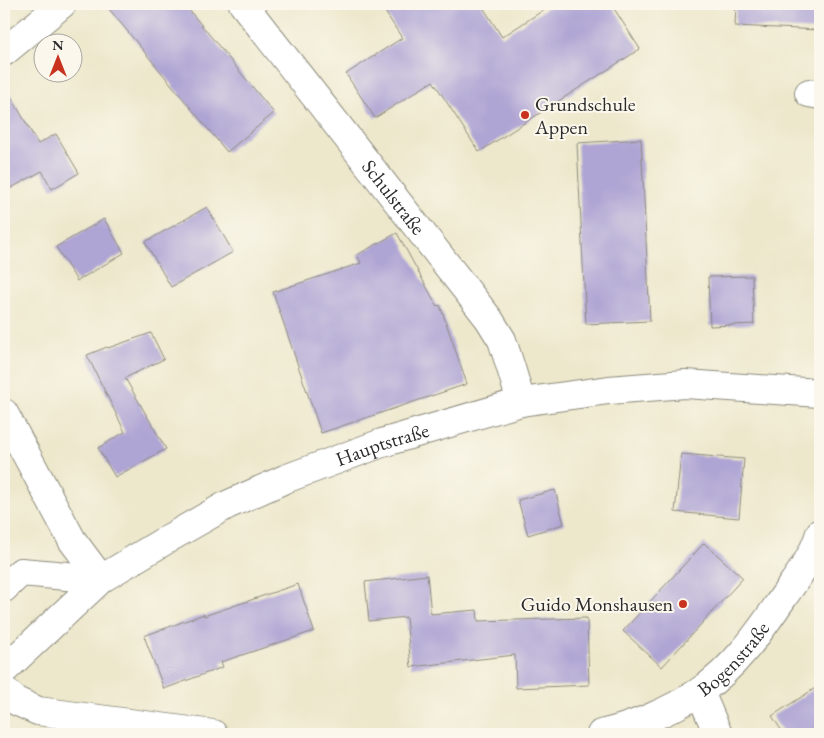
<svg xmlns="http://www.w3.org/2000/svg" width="824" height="738" font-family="'EB Garamond',serif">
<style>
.building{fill:#afa5d4}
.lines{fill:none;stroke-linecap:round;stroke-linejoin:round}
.minor-casing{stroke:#8c8a7c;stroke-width:30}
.major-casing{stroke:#8c8a7c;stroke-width:30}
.minor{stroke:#fff;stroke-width:28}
.major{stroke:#fff;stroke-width:28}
.poi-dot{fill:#c8321e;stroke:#fbf7ec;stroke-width:2}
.labels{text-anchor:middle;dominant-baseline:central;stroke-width:4;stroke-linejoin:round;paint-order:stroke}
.poi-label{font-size:20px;fill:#2b2b2b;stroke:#fbf7ec;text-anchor:start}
.street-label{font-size:20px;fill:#2b2b2b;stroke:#fbf7ec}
</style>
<rect width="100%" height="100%" fill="#fbf7ec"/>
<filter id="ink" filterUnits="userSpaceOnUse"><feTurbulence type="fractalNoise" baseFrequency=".02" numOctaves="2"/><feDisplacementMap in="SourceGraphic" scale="10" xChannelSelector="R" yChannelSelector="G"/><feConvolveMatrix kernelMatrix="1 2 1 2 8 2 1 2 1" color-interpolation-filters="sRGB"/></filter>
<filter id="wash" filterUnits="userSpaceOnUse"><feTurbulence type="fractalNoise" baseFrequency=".0096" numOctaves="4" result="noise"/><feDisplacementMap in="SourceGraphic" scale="20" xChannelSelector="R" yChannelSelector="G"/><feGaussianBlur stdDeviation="1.12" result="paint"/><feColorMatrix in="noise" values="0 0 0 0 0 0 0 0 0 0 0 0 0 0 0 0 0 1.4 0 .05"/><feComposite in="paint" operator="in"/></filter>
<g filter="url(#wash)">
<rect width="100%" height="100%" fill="#ede8cc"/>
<g id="blocks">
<!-- building -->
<g class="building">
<path d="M 105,4 L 184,4 L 274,113 L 227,152 Z"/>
<path d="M 380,4 L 481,4 L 502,37 L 553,4 L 611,4 L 640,49 L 479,152 L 433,81 L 375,118 L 346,74 L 402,38 Z"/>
<path d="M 736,4 L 820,4 L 820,30 L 735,26 Z"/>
<path d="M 4,84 L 38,144 L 56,134 L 79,173 L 52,189 L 42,171 L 4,192 Z"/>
<path d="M 641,139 L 650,321 L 586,324 L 577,143 Z"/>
<path d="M 207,207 L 233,252 L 171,287 L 145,242 Z"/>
<path d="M 104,219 L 124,253 L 77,281 L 56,247 Z"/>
<path d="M 397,233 L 437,306 L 440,305 L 467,384 L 321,433 L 273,292 L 361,263 L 357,255 Z"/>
<path d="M 752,276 L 754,324 L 710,326 L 708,277 Z"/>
<path d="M 151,333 L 164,359 L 125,378 L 166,449 L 115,477 L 98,448 L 125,432 L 87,355 L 107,347 L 108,348 Z"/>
<path d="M 681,454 L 744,459 L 739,518 L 675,512 Z"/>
<path d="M 555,490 L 564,524 L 528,535 L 518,500 Z"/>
<path d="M 704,543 L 743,578 L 662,667 L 623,631 Z"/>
<path d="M 427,575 L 431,614 L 477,610 L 478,621 L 587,618 L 589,685 L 516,688 L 515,655 L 411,667 L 406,617 L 369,621 L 365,582 Z"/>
<path d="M 298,584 L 314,631 L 221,662 L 223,667 L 164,689 L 144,636 L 204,614 L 204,616 Z"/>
<path d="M 820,685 L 820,734 L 784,734 L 772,716 Z"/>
</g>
</g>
</g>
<g filter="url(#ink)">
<use href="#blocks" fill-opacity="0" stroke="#8c8a7c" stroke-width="1"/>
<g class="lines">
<defs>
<g id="minor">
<path id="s1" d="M 243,4 L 489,319 L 502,340 L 511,368 L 521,402"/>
<path d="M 4,52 L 62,4"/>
<path d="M 809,93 L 820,95"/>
<path d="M 4,413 L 72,540 L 101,579"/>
<path d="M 4,588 L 21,572 L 101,579"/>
<path d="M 4,690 L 16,701 L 38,711 L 213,734"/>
<path d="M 700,692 L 718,734"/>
<path id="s2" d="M 601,734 C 633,727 672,710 699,692 C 734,669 761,630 784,596 C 798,576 813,557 820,533"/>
</g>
<g id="major">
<path id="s3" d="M 4,670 L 101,579 L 171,537 L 227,505 L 285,479 L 382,443 L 521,402 L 609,390 L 685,384 L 820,393"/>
</g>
</defs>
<!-- minor casing -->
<use href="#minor" class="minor-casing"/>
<!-- major casing -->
<use href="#major" class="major-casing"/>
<!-- minor -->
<use href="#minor" class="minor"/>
<!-- major -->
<use href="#major" class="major"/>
</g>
</g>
<!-- markers -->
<g class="poi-dot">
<circle cx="525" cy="115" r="5"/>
<circle cx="683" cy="604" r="5"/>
</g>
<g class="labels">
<!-- poi labels -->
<g class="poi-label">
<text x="535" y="104">Grundschule<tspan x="535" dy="23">Appen</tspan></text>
<text x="673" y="604" text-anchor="end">Guido Monshausen</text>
</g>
<!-- street labels -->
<g class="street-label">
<text stroke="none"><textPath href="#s1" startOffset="245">Schulstraße</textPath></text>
<text stroke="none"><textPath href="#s3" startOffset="446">Hauptstraße</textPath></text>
<text stroke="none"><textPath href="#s2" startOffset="155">Bogenstraße</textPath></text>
</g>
</g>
<!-- margin -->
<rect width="824" height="738" fill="none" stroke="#fbf7ec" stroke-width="20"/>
<!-- north arrow -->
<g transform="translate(58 58)"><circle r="24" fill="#fbf7ec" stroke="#a8a59f"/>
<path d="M0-4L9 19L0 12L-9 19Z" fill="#c8321e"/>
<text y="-8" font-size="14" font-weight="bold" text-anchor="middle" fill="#2b2b2b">N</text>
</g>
</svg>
